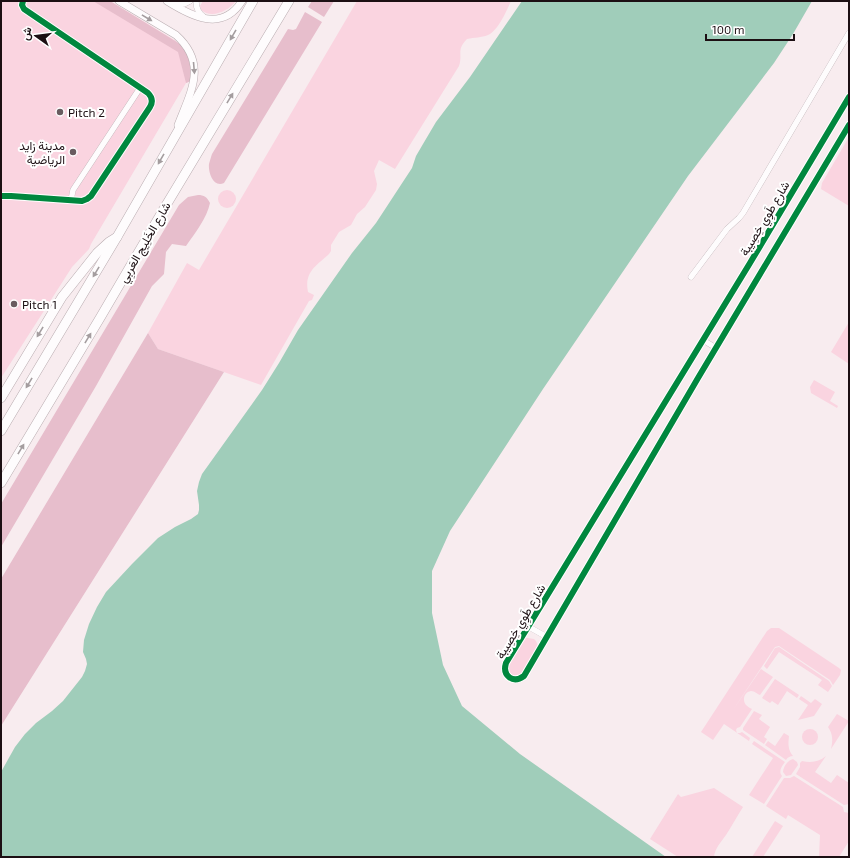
<svg xmlns="http://www.w3.org/2000/svg" width="850" height="858" font-family="'Exo 2',Vazirmatn,sans-serif">
<style>
.green{fill:#fad4e0}
.forest{fill:#e7becc}
.water{fill:#a0cdba}
.lines{fill:none;stroke-linecap:round;stroke-linejoin:round}
.minor-tunnel{stroke:#d7cbce;stroke-width:5.5;stroke-dasharray:5.5 3;stroke-linecap:butt}
.minor-casing{stroke:#b9acb0;stroke-width:6}
.tertiary-casing{stroke:#b9acb0;stroke-width:8}
.primary-casing{stroke:#b9acb0;stroke-width:10}
.trunk-casing{stroke:#b9acb0;stroke-width:10}
.minor{stroke:#fefcfd;stroke-width:5.5}
.tertiary{stroke:#fefcfd;stroke-width:7}
.primary{stroke:#fefcfd;stroke-width:9}
.trunk{stroke:#fefcfd;stroke-width:9}
.cycleway-casing{stroke:#fff;stroke-width:8}
.cycleway{stroke:#00873e;stroke-width:6}
.oneway{fill:#a49d9f}
.poi-dot{fill:#695c60;stroke:#fff;stroke-width:1.5}
.labels{text-anchor:middle;dominant-baseline:central;stroke-width:4;stroke-linejoin:round;paint-order:stroke}
.poi-label{font-size:12px;fill:#1c0f13;stroke:#fff;text-anchor:start}
.street-label{font-size:12px;fill:#1c0f13;stroke:#fff}
</style>
<rect width="100%" height="100%" fill="#f8ecef"/>
<!-- green -->
<g class="green">
<path d="M 1,1 L 110,1 L 176,41 L 191,81 L 186,83 L 91,244 L 89,249 L 72,267 L 1,378 Z"/>
<path d="M 203,1 L 236,1 C 228,11 212,19 201,10 L 200,6 Z"/>
<path d="M 357,1 L 511,1 C 507,10 498,31 488,35 C 481,38 475,37 467,39 C 456,50 463,54 459,66 L 395,169 L 379,160 L 374,171 L 377,184 L 376,190 L 365,207 L 357,214 L 351,225 L 339,232 L 331,245 L 331,251 L 329,254 C 316,266 304,272 308,292 L 314,295 L 312,300 L 309,301 L 261,385 L 158,349 L 148,333 L 187,263 L 199,270 Z"/>
<path d="M 849,137 L 849,206 L 821,189 L 822,183 Z"/>
<circle cx="227" cy="199" r="9"/>
<path d="M 849,322 L 849,364 L 831,352 Z"/>
<path d="M 814,380 L 835,392 L 830,401 L 838,406 L 837,408 L 811,393 L 810,387 Z"/>
<path d="M 771,628 L 779,628 L 839,668 L 841,670 L 840,675 L 833,685 L 830,680 L 779,646 L 775,647 L 733,710 L 761,669 L 773,677 L 760,695 C 757,694 755,691 751,691 C 744,692 742,700 746,705 C 748,707 750,708 752,709 L 740,727 L 737,728 L 736,730 L 737,733 L 740,733 L 742,732 L 750,738 L 749,741 L 724,724 L 713,740 L 701,732 L 767,631 Z"/>
<path d="M 525,638 L 528,638 L 534,639 L 536,641 L 538,646 L 538,649 L 522,675 C 517,677 513,677 510,674 C 503,666 518,647 523,640 Z"/>
<path d="M 779,647 L 829,681 L 832,686 L 828,692 L 818,685 L 822,680 L 779,652 L 767,669 L 764,666 L 775,648 Z"/>
<path d="M 775,679 L 799,695 L 797,698 L 787,691 L 778,705 L 772,701 L 770,703 L 762,698 Z"/>
<path d="M 801,696 L 811,703 L 815,699 L 822,704 L 814,716 L 798,720 L 808,705 L 799,699 Z"/>
<path d="M 754,711 L 762,715 L 759,719 L 770,727 L 764,737 L 767,739 L 764,744 L 743,730 L 743,728 Z"/>
<path d="M 837,714 L 849,721 L 831,749 C 833,741 833,734 828,727 Z"/>
<circle cx="810" cy="737" r="8"/>
<path d="M 784,733 L 789,736 C 788,744 788,750 793,756 C 790,756 788,757 786,760 L 765,745 L 768,741 L 775,746 Z"/>
<path d="M 754,741 L 785,762 C 782,766 778,771 782,776 L 764,804 L 749,795 L 773,758 L 752,744 Z"/>
<path d="M 826,756 L 815,772 L 831,783 L 837,775 L 849,783 L 849,804 L 844,805 L 796,774 L 800,767 L 800,763 L 802,761 C 811,763 819,762 826,756 Z"/>
<path d="M 793,759 L 797,762 L 798,765 L 791,775 L 786,776 L 783,772 C 783,767 788,760 793,759 Z"/>
<path d="M 794,776 L 843,807 L 844,812 L 849,813 L 849,841 L 839,857 L 819,857 L 820,835 L 788,815 L 786,819 L 766,806 L 784,778 L 790,778 Z"/>
<path d="M 714,788 L 743,807 C 737,816 732,826 726,835 C 721,842 715,848 714,857 L 678,857 L 650,839 L 678,794 L 681,797 Z"/>
<path d="M 775,821 L 783,826 L 763,857 L 752,857 Z"/>
</g>
<!-- forest -->
<g class="forest">
<path d="M 93,1 L 110,1 L 180,44 L 184,48 L 191,61 L 191,81 L 186,83 L 178,52 Z"/>
<path d="M 312,1 L 334,1 L 324,17 L 308,7 Z"/>
<path d="M 305,12 L 322,22 L 224,183 C 213,188 208,172 209,164 C 210,160 211,157 212,154 L 288,29 L 293,30 L 296,29 Z"/>
<path d="M 198,195 C 204,195 207,197 210,203 C 207,218 195,233 186,246 L 172,244 L 166,252 L 164,274 L 152,286 L 96,386 L 1,547 L 1,504 L 179,205 L 188,197 Z"/>
<path d="M 148,333 L 158,349 L 224,372 L 1,726 L 1,579 Z"/>
</g>
<!-- water -->
<path class="water" d="M 522,1 L 812,1 L 793,34 L 774,63 L 688,176 L 543,389 L 450,531 L 432,571 L 432,613 L 443,665 L 462,706 L 520,754 L 666,857 L 1,857 L 1,772 L 15,747 L 25,734 L 36,723 L 52,711 L 63,701 L 82,677 L 85,671 L 87,664 L 86,659 L 83,652 L 84,640 L 89,624 L 97,607 L 106,592 L 132,564 L 158,538 L 175,527 L 191,519 L 198,514 L 199,510 L 199,505 L 197,491 L 199,482 L 202,474 L 262,390 L 279,363 L 298,330 L 352,253 L 376,223 L 412,168 L 416,156 L 423,144 L 436,122 L 470,77 Z"/>
<g class="lines">
<!-- minor-tunnel -->
<g class="minor-tunnel">
<path d="M 685,370 L 697,350"/>
<path d="M 698,378 L 711,357"/>
</g>
<defs>
<g id="minor">
<path d="M 196,1 C 196,8 198,13 204,17"/>
<path d="M 173,4 L 184,4 L 190,1"/>
<path d="M 1,196 L 11,196 L 82,201 L 87,199 L 91,196 L 150,107 C 153,102 152,97 148,93 L 24,9 L 22,5 L 23,1"/>
<path d="M 71,200 L 73,190 L 140,88"/>
<path d="M 691,277 L 727,229 L 739,218 L 743,213 L 849,33"/>
<path d="M 703,340 L 716,348"/>
<path d="M 697,350 L 750,263 L 849,97"/>
<path d="M 711,357 L 849,125"/>
<path d="M 685,370 L 506,663 C 502,676 513,684 524,676 L 698,378"/>
<path d="M 529,627 L 547,637"/>
</g>
<g id="tertiary">
<path d="M 119,1 L 176,35 C 208,64 191,91 178,125"/>
<path d="M 167,1 C 191,16 222,33 242,1"/>
</g>
<path id="primary" d="M 1,398 L 62,297 L 97,253 L 109,242 L 117,237"/>
<g id="trunk">
<path d="M 1,431 L 117,237 L 253,1"/>
<path d="M 1,483 L 100,318 L 165,207 L 289,1"/>
</g>
</defs>
<!-- minor casing -->
<use href="#minor" class="minor-casing"/>
<!-- tertiary casing -->
<use href="#tertiary" class="tertiary-casing"/>
<!-- primary casing -->
<use href="#primary" class="primary-casing"/>
<!-- trunk casing -->
<use href="#trunk" class="trunk-casing"/>
<!-- minor -->
<use href="#minor" class="minor"/>
<!-- tertiary -->
<use href="#tertiary" class="tertiary"/>
<!-- primary -->
<use href="#primary" class="primary"/>
<!-- trunk -->
<use href="#trunk" class="trunk"/>
<defs>
<g id="cycleway">
<path d="M 849,97 L 750,263 L 506,663 C 502,676 513,684 524,676 L 698,378 L 849,125"/>
<path d="M 1,196 L 11,196 L 82,201 L 87,199 L 91,196 L 150,107 C 153,102 152,97 148,93 L 24,9 L 22,5 L 23,1"/>
</g>
</defs>
<!-- cycleway casing -->
<use href="#cycleway" class="cycleway-casing"/>
<!-- cycleway -->
<use href="#cycleway" class="cycleway"/>
</g>
<!-- one-way arrows -->
<defs><path id="oneway-solid" d="M-6-.8H1V-3.2L6.5 0L1 3.2V.8H-6Z"/></defs>
<g class="oneway">
<use href="#oneway-solid" transform="translate(147 18) rotate(31)"/>
<use href="#oneway-solid" transform="translate(233 35) rotate(120)"/>
<use href="#oneway-solid" transform="translate(194 68) rotate(85)"/>
<use href="#oneway-solid" transform="translate(230 98) rotate(-59)"/>
<use href="#oneway-solid" transform="translate(161 159) rotate(120)"/>
<use href="#oneway-solid" transform="translate(96 272) rotate(121)"/>
<use href="#oneway-solid" transform="translate(40 332) rotate(121)"/>
<use href="#oneway-solid" transform="translate(88 338) rotate(-59)"/>
<use href="#oneway-solid" transform="translate(29 383) rotate(121)"/>
<use href="#oneway-solid" transform="translate(21 449) rotate(-59)"/>
</g>
<!-- markers -->
<g class="poi-dot">
<circle cx="60" cy="112" r="4"/>
<circle cx="73" cy="152" r="4"/>
<circle cx="14" cy="304" r="4"/>
</g>
<g class="labels">
<!-- poi labels -->
<g class="poi-label">
<text x="68" y="112">Pitch 2</text>
<text x="65" y="145" text-anchor="end">مدينة زايد<tspan x="65" dy="14">الرياضية</tspan></text>
<text x="22" y="304">Pitch 1</text>
</g>
<!-- street labels -->
<g class="street-label">
<text transform="translate(764 218) rotate(-59)">شارع طَوِي خِصِيبة</text>
<text transform="translate(144 242) rotate(-60)">شارع الخَلِيج العَربِي</text>
<text transform="translate(520 621) rotate(-59)">شارع طَوِي خِصِيبة</text>
</g>
</g>
<!-- border -->
<rect width="850" height="858" fill="none" stroke="#1c0f13" stroke-width="4"/>
<!-- north arrow -->
<g transform="translate(36 36) rotate(284)" stroke="#ffffff" stroke-width="3" paint-order="stroke">
<path d="M0-3L7 15L0 10L-7 15Z" fill="#1c0f13"/>
<text y="-6" font-size="11" font-weight="bold" text-anchor="middle" fill="#1c0f13">ش</text>
</g>
<!-- scale -->
<path d="M706 34v6h88v-6" fill="none" stroke="#1c0f13" stroke-width="2"/>
<text x="712" y="34" font-size="12" fill="#1c0f13" stroke="#ffffff" stroke-width="3" paint-order="stroke">100 m</text>
</svg>
